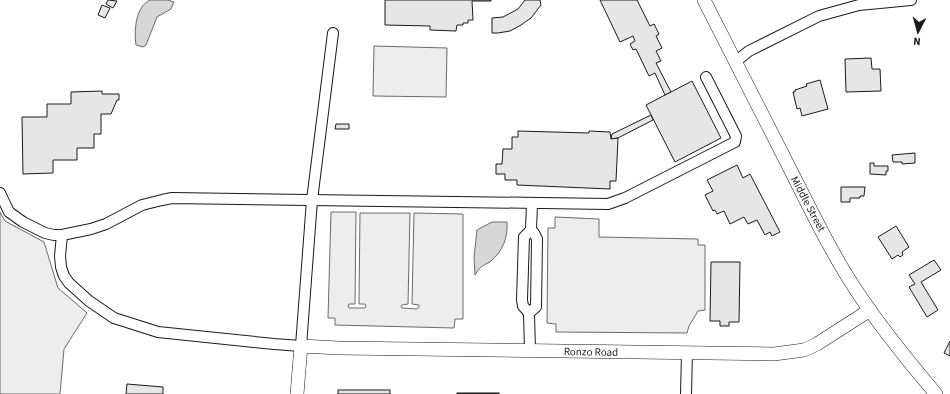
<svg xmlns="http://www.w3.org/2000/svg" width="950" height="394" font-family="'Source Sans 3',sans-serif">
<style>
.built{fill:#ededed;stroke:#6a6a6a}
.water{fill:#d7d7d7;stroke:#6a6a6a}
.building{fill:#e6e6e6;stroke:#1a1a1a}
.lines{fill:none;stroke-linecap:round;stroke-linejoin:round}
.minor-casing{stroke:#1a1a1a;stroke-width:12}
.major-casing{stroke:#1a1a1a;stroke-width:14}
.minor{stroke:#fff;stroke-width:10}
.major{stroke:#fff;stroke-width:13}
.labels{text-anchor:middle;dominant-baseline:central;stroke-width:3;stroke-linejoin:round;paint-order:stroke}
.street-label{font-size:11px;fill:#1a1a1a;stroke:#fff}
</style>
<rect width="100%" height="100%" fill="#fff"/>
<!-- built -->
<g class="built">
<path d="M 374,46 L 447,48 L 446,97 L 373,96 Z"/>
<path d="M 0,212 L 5,221 L 44,242 L 58,288 L 87,313 L 64,349 L 60,394 L 0,394 Z"/>
<path d="M 331,212 L 356,212 L 355,304 L 349,304 L 348,306 L 349,308 L 364,308 L 366,307 L 365,304 L 359,304 L 360,213 L 410,213 L 408,304 L 402,305 L 401,307 L 402,308 L 417,309 L 419,307 L 419,305 L 412,304 L 414,213 L 463,214 L 463,319 L 455,319 L 454,328 L 335,325 L 335,318 L 328,318 Z"/>
<path d="M 555,217 L 599,219 L 599,237 L 698,239 L 698,245 L 705,245 L 705,310 L 698,311 L 689,326 L 687,333 L 556,332 L 556,324 L 547,323 L 548,228 L 555,228 Z"/>
</g>
<!-- water -->
<g class="water">
<path d="M 150,0 L 168,0 L 174,2 L 171,9 L 157,17 L 146,45 L 143,47 L 136,45 C 134,32 135,7 150,0 Z"/>
<path d="M 492,222 L 507,222 C 508,237 503,251 491,261 C 482,267 481,265 475,275 L 474,257 L 477,230 Z"/>
</g>
<!-- building -->
<g class="building">
<path d="M 108,0 L 117,1 L 113,8 L 106,4 Z"/>
<path d="M 385,0 L 491,0 L 491,1 L 472,1 L 473,20 L 468,20 L 468,23 L 463,23 L 463,25 L 457,25 L 456,31 L 430,30 L 430,26 L 385,25 Z"/>
<path d="M 525,0 L 540,0 L 541,5 L 531,18 L 521,25 L 510,31 L 498,33 L 492,33 L 492,18 L 503,17 L 518,9 Z"/>
<path d="M 600,0 L 637,0 L 650,26 L 654,24 L 659,34 L 656,36 L 662,48 L 656,51 L 661,61 L 656,63 L 671,92 L 665,95 L 655,73 L 649,76 L 636,49 L 633,50 L 630,44 L 635,41 L 633,36 L 620,42 Z"/>
<path d="M 102,5 L 110,8 L 105,18 L 98,15 Z"/>
<path d="M 871,58 L 872,69 L 880,69 L 881,91 L 846,92 L 845,59 Z"/>
<path d="M 820,80 L 828,109 L 802,116 L 800,108 L 797,109 L 793,92 L 795,92 L 795,90 L 807,86 L 806,84 Z"/>
<path d="M 692,81 L 721,138 L 675,162 L 646,105 Z"/>
<path d="M 102,91 L 102,94 L 119,94 L 119,100 L 117,100 L 111,114 L 101,114 L 101,134 L 94,134 L 94,148 L 77,148 L 77,160 L 53,160 L 53,173 L 23,174 L 22,117 L 47,117 L 47,104 L 71,104 L 71,92 Z"/>
<path d="M 651,115 L 653,120 L 618,138 L 611,139 L 612,134 Z"/>
<path d="M 336,124 L 349,124 L 349,129 L 335,129 Z"/>
<path d="M 518,131 L 589,133 L 589,131 L 610,132 L 611,139 L 618,138 L 616,181 L 610,181 L 610,189 L 517,185 L 517,180 L 505,180 L 505,174 L 496,174 L 496,164 L 502,164 L 503,149 L 512,149 L 512,137 L 518,137 Z"/>
<path d="M 915,153 L 915,163 L 902,164 L 902,162 L 893,162 L 892,155 Z"/>
<path d="M 870,163 L 874,163 L 874,166 L 888,166 L 888,171 L 886,171 L 886,175 L 870,174 Z"/>
<path d="M 737,165 L 743,178 L 750,174 L 780,232 L 772,236 L 770,232 L 765,235 L 757,220 L 748,224 L 744,217 L 730,224 L 724,211 L 717,214 L 715,210 L 713,211 L 705,195 L 713,191 L 707,180 Z"/>
<path d="M 841,187 L 865,187 L 864,196 L 860,196 L 860,198 L 850,198 L 850,202 L 841,202 Z"/>
<path d="M 896,226 L 909,247 L 902,252 L 903,255 L 900,257 L 898,255 L 892,259 L 878,237 Z"/>
<path d="M 934,260 L 941,270 L 921,282 L 938,310 L 927,317 L 909,287 L 915,284 L 909,275 Z"/>
<path d="M 711,262 L 740,262 L 739,322 L 729,322 L 729,326 L 720,326 L 720,321 L 710,321 Z"/>
<path d="M 950,341 L 950,356 L 944,353 Z"/>
<path d="M 127,384 L 163,387 L 163,394 L 126,394 Z"/>
<rect x="338" y="390" width="52" height="4"/>
<rect x="457" y="393" width="42" height="1"/>
</g>
<g class="lines">
<defs>
<g id="minor">
<path d="M 735,62 L 749,51 L 819,16 L 859,5 L 911,0"/>
<path d="M 0,193 L 9,212 L 23,222 L 45,233 L 54,235 L 62,235 L 91,229 L 106,224 L 142,205 L 162,200 L 172,198 L 608,204 L 625,198 L 735,142 L 736,136 L 706,77"/>
<path d="M 62,235 L 60,256 L 61,267 L 64,276 L 69,283 L 89,301 L 114,318 L 158,332 L 274,344 L 301,346 L 312,200 L 333,33"/>
<path d="M 529,313 L 536,307 L 537,239 L 534,233 L 531,230"/>
<path d="M 530,351 L 529,313 L 523,306 L 522,300 L 524,237 L 531,230 L 532,203"/>
<path d="M 686,394 L 687,353"/>
</g>
<g id="major">
<path d="M 704,0 C 732,55 760,110 788,165 C 810,208 831,253 858,293 C 881,328 909,362 936,394"/>
<path d="M 297,394 L 301,346 L 339,348 L 774,354 L 804,350 L 817,344 L 870,310"/>
</g>
</defs>
<!-- minor casing -->
<use href="#minor" class="minor-casing"/>
<!-- major casing -->
<use href="#major" class="major-casing"/>
<!-- minor -->
<use href="#minor" class="minor"/>
<!-- major -->
<use href="#major" class="major"/>
</g>
<g class="labels">
<!-- street labels -->
<g class="street-label">
<text transform="translate(808 204) rotate(62)">Middle Street</text>
<text transform="translate(591 352) rotate(1)">Ronzo Road</text>
</g>
</g>
<!-- north arrow -->
<g transform="translate(918 32) rotate(186)" stroke="#ffffff" stroke-width="3" paint-order="stroke">
<path d="M0-3L7 15L0 10L-7 15Z" fill="#1a1a1a"/>
<text y="-6" font-size="11" font-weight="bold" text-anchor="middle" fill="#1a1a1a">N</text>
</g>
</svg>
